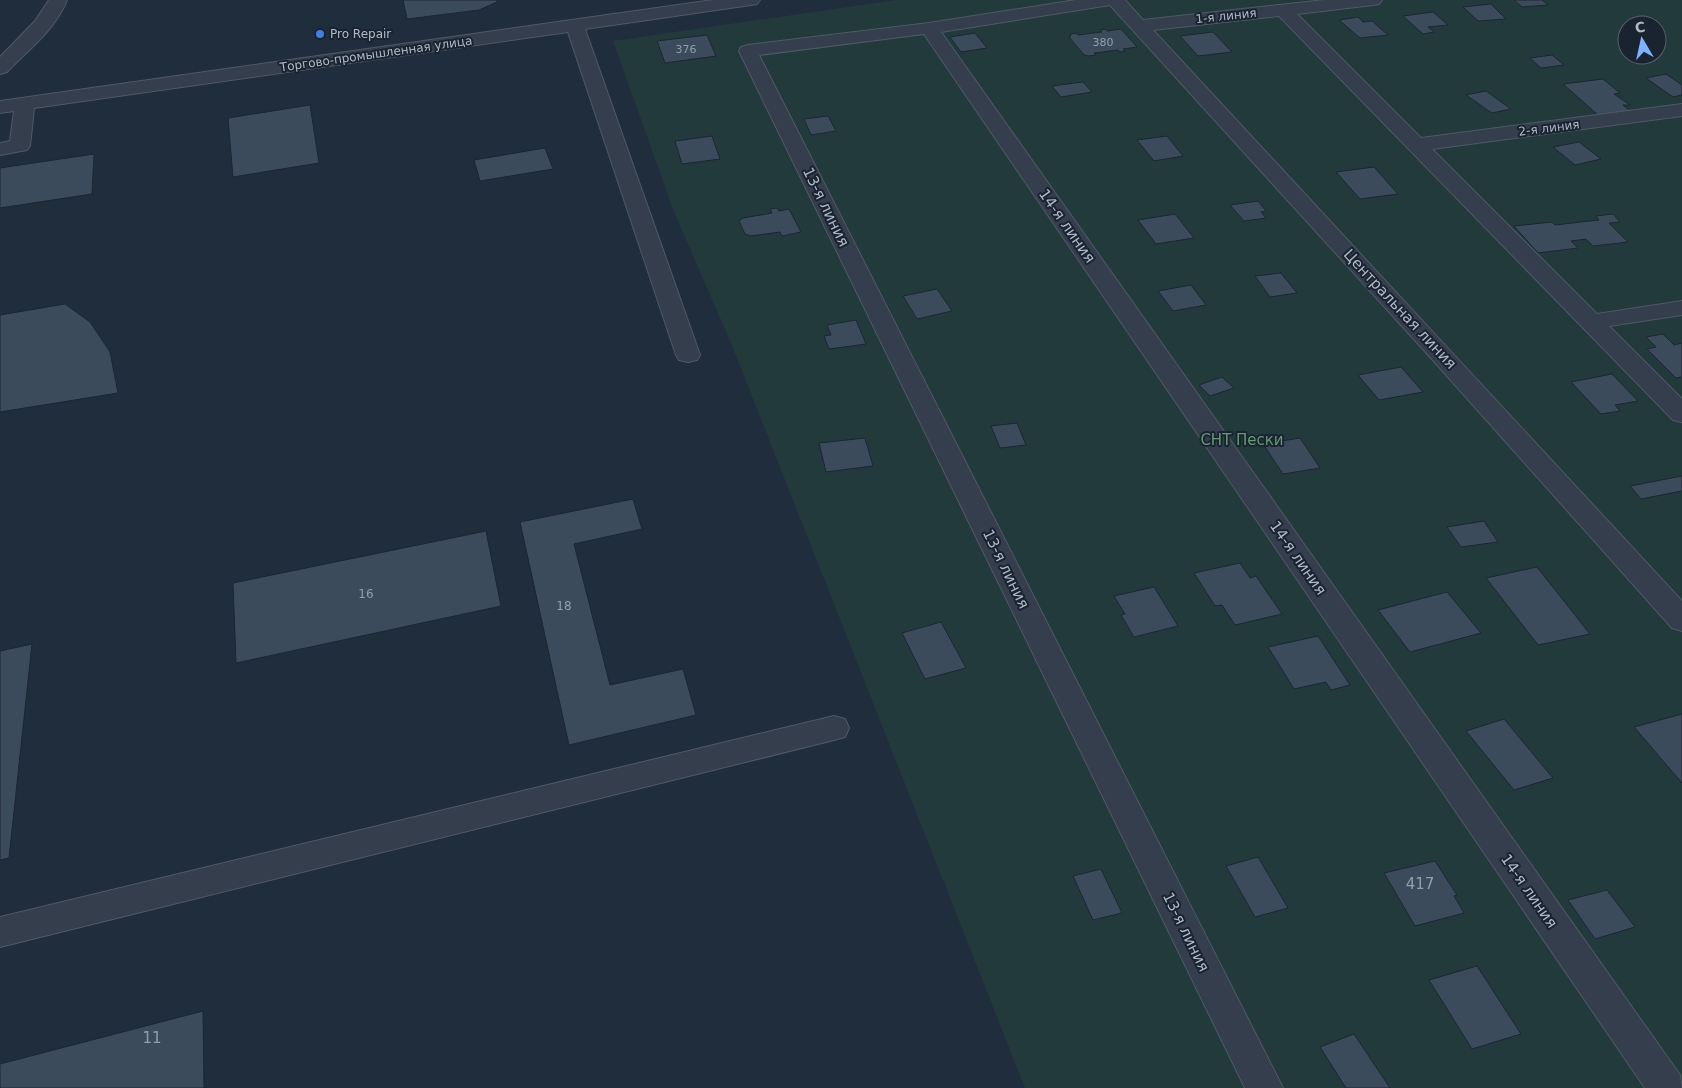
<svg xmlns="http://www.w3.org/2000/svg" width="1682" height="1088" font-family="'DejaVu Sans',sans-serif">
<style>
.green{fill:#233a3d;fill-rule:evenodd}
.building{fill:#3c4b5c;stroke:#1c2633}
.lines{fill:none;stroke-linecap:round;stroke-linejoin:round}
.minor-casing{stroke:#505967;stroke-width:2}
.minor{fill:#343e4c;fill-rule:evenodd}
.shop-dot{fill:#3f7fe0;stroke:#1a2431;stroke-width:2}
.labels{text-anchor:middle;dominant-baseline:central;stroke-width:4;stroke-linejoin:round;paint-order:stroke}
.far-number-label{font-size:11px;fill:#939ead}
.far-street-label{font-size:12px;fill:#b0b9c8;stroke:#1a2431}
.far-poi-label{font-size:12px;fill:#b0b9c8;stroke:#1a2431;text-anchor:start}
.number-label{font-size:12px;fill:#939ead}
.street-label{font-size:15px;fill:#b0b9c8;stroke:#1a2431}
.park-label{font-size:15px;fill:#659b71;stroke:#1a2431}
.near-number-label{font-size:15px;fill:#939ead}
</style>
<rect width="100%" height="100%" fill="#202d3c"/>
<!-- green -->
<path class="green" d="M 896,0 L 1682,0 L 1682,1088 L 1025,1088 L 731,343 L 674,212 L 613,41 ZM 1627,25 L 1657,25 L 1657,55 L 1627,55 Z"/>
<!-- building -->
<g class="building">
<path d="M 403,0 L 497,0 L 497,2 L 479,10 L 407,19 Z"/>
<path d="M 1514,0 L 1542,0 L 1548,5 L 1522,7 Z"/>
<path d="M 1491,4 L 1506,19 L 1478,21 L 1463,7 Z"/>
<path d="M 1433,12 L 1448,25 L 1428,27 L 1434,32 L 1423,34 L 1403,16 Z"/>
<path d="M 1358,17 L 1363,22 L 1372,21 L 1388,35 L 1360,38 L 1339,20 Z"/>
<path d="M 1106,29 L 1107,31 L 1121,29 L 1137,47 L 1123,49 L 1125,51 L 1120,52 L 1118,50 L 1094,53 L 1096,55 L 1088,56 L 1084,55 L 1069,37 L 1071,36 L 1070,34 L 1076,33 L 1078,35 L 1102,32 L 1100,30 Z"/>
<path d="M 1213,32 L 1232,52 L 1198,56 L 1180,36 Z"/>
<path d="M 975,33 L 987,48 L 961,52 L 950,37 Z"/>
<path d="M 707,35 L 716,56 L 665,63 L 657,41 Z"/>
<path d="M 1552,55 L 1564,65 L 1541,68 L 1530,58 Z"/>
<path d="M 1666,74 L 1682,85 L 1682,95 L 1673,97 L 1646,78 Z"/>
<path d="M 1603,79 L 1620,93 L 1614,94 L 1630,105 L 1623,105 L 1630,111 L 1598,115 L 1563,84 Z"/>
<path d="M 1083,82 L 1092,92 L 1061,97 L 1052,86 Z"/>
<path d="M 1486,91 L 1511,109 L 1492,113 L 1466,95 Z"/>
<path d="M 310,105 L 319,163 L 233,177 L 228,118 Z"/>
<path d="M 828,116 L 836,131 L 811,135 L 804,119 Z"/>
<path d="M 712,136 L 720,159 L 682,164 L 675,141 Z"/>
<path d="M 1167,136 L 1183,156 L 1154,161 L 1137,140 Z"/>
<path d="M 1579,142 L 1601,159 L 1575,165 L 1553,147 Z"/>
<path d="M 545,148 L 553,169 L 480,181 L 474,160 Z"/>
<path d="M 94,154 L 92,194 L 0,208 L 0,168 Z"/>
<path d="M 1374,167 L 1398,194 L 1360,199 L 1336,172 Z"/>
<path d="M 1258,201 L 1266,211 L 1261,212 L 1266,218 L 1244,221 L 1230,205 Z"/>
<path d="M 777,208 L 779,211 L 789,209 L 801,232 L 782,236 L 780,232 L 751,236 L 745,234 L 739,221 L 743,218 L 772,213 L 770,209 Z"/>
<path d="M 1175,214 L 1194,238 L 1156,244 L 1138,220 Z"/>
<path d="M 1613,214 L 1620,222 L 1609,223 L 1628,242 L 1593,246 L 1586,239 L 1571,241 L 1578,248 L 1538,253 L 1514,226 L 1552,222 L 1555,225 L 1599,220 L 1596,216 Z"/>
<path d="M 1281,273 L 1297,293 L 1270,297 L 1255,276 Z"/>
<path d="M 1191,285 L 1206,305 L 1173,311 L 1158,291 Z"/>
<path d="M 937,289 L 952,311 L 917,319 L 903,296 Z"/>
<path d="M 65,304 L 90,322 L 110,352 L 118,393 L 0,412 L 0,315 Z"/>
<path d="M 856,320 L 866,344 L 829,349 L 824,336 L 831,335 L 827,325 Z"/>
<path d="M 1663,334 L 1674,345 L 1682,343 L 1682,377 L 1676,378 L 1647,349 L 1656,347 L 1646,337 Z"/>
<path d="M 1401,367 L 1423,392 L 1379,400 L 1358,375 Z"/>
<path d="M 1612,374 L 1638,401 L 1615,405 L 1620,411 L 1601,414 L 1571,382 Z"/>
<path d="M 1222,377 L 1234,388 L 1210,396 L 1199,385 Z"/>
<path d="M 1017,423 L 1026,445 L 1000,448 L 991,426 Z"/>
<path d="M 865,438 L 873,466 L 826,472 L 819,443 Z"/>
<path d="M 1300,438 L 1320,468 L 1283,474 L 1263,444 Z"/>
<path d="M 1682,476 L 1682,491 L 1641,499 L 1630,486 Z"/>
<path d="M 633,499 L 642,529 L 574,544 L 610,685 L 683,669 L 696,715 L 569,745 L 520,522 Z"/>
<path d="M 1484,521 L 1498,542 L 1461,547 L 1447,527 Z"/>
<path d="M 486,531 L 501,606 L 236,663 L 233,583 Z"/>
<path d="M 1240,563 L 1250,578 L 1256,576 L 1282,614 L 1235,625 L 1222,605 L 1215,606 L 1194,573 Z"/>
<path d="M 1537,567 L 1590,634 L 1538,645 L 1486,578 Z"/>
<path d="M 1154,587 L 1178,626 L 1134,637 L 1121,615 L 1125,614 L 1114,596 Z"/>
<path d="M 1447,592 L 1481,633 L 1410,652 L 1378,610 Z"/>
<path d="M 941,622 L 966,668 L 925,679 L 902,633 Z"/>
<path d="M 1318,636 L 1350,685 L 1331,690 L 1326,682 L 1294,689 L 1268,647 Z"/>
<path d="M 32,644 L 9,858 L 0,860 L 0,651 Z"/>
<path d="M 1682,714 L 1682,783 L 1634,727 Z"/>
<path d="M 1504,719 L 1553,778 L 1514,790 L 1466,731 Z"/>
<path d="M 1258,857 L 1288,908 L 1255,917 L 1226,866 Z"/>
<path d="M 1435,861 L 1457,895 L 1454,896 L 1464,913 L 1415,926 L 1384,873 Z"/>
<path d="M 1101,869 L 1122,913 L 1093,920 L 1073,876 Z"/>
<path d="M 1607,890 L 1635,927 L 1595,939 L 1568,900 Z"/>
<path d="M 1477,966 L 1521,1034 L 1472,1049 L 1429,980 Z"/>
<path d="M 203,1011 L 204,1088 L 0,1088 L 0,1064 Z"/>
<path d="M 1354,1034 L 1390,1088 L 1346,1088 L 1320,1047 Z"/>
</g>
<g class="lines">
<defs>
<g id="minor">
<path d="M 49,0 L 67,0 C 56,29 28,50 7,72 L 0,74 L 0,57 L 35,21 Z"/>
<path d="M 713,0 L 760,0 L 757,4 L 751,5 L 585,29 L 700,355 L 697,360 L 688,362 L 679,360 L 676,355 L 568,32 L 34,108 L 30,146 L 27,150 L 0,155 L 0,143 L 10,141 L 14,111 L 0,113 L 0,101 Z"/>
<path d="M 1076,0 L 1125,0 L 1143,20 L 1325,0 L 1382,0 L 1379,4 L 1373,5 L 1297,14 L 1421,138 L 1682,104 L 1682,116 L 1432,149 L 1597,314 L 1682,301 L 1682,315 L 1609,326 L 1682,399 L 1682,422 L 1673,420 L 1279,16 L 1153,30 L 1682,601 L 1682,631 L 1672,628 L 1431,358 L 1110,5 L 941,32 L 1680,1075 L 1682,1088 L 1645,1088 L 924,34 L 759,55 L 1283,1088 L 1245,1088 L 739,51 L 741,47 L 748,45 L 929,23 Z"/>
<path d="M 834,716 L 845,719 L 849,728 L 845,737 L 834,740 L 0,947 L 0,917 Z"/>
</g>
</defs>
<!-- minor casing -->
<use href="#minor" class="minor-casing"/>
<!-- minor -->
<use href="#minor" class="minor"/>
</g>
<!-- markers -->
<circle class="shop-dot" cx="320" cy="34" r="5"/>
<g class="labels">
<!-- far-number labels -->
<g class="far-number-label">
<text x="1103" y="42">380</text>
<text x="686" y="49">376</text>
</g>
<!-- far-street labels -->
<g class="far-street-label">
<text transform="translate(1226 16) rotate(-6)">1-я линия</text>
<text transform="translate(376 54) rotate(-8)">Торгово-промышленная улица</text>
<text transform="translate(1549 128) rotate(-7)">2-я линия</text>
</g>
<!-- far-poi labels -->
<g class="far-poi-label">
<text x="330" y="34">Pro Repair</text>
</g>
<!-- number labels -->
<g class="number-label">
<text x="366" y="594">16</text>
<text x="564" y="606">18</text>
</g>
<!-- street labels -->
<g class="street-label">
<text transform="translate(826 207) rotate(64)">13-я линия</text>
<text transform="translate(1067 226) rotate(55)">14-я линия</text>
<text transform="translate(1400 309) rotate(47)">Центральная линия</text>
<text transform="translate(1298 558) rotate(55)">14-я линия</text>
<text transform="translate(1006 569) rotate(64)">13-я линия</text>
<text transform="translate(1529 891) rotate(55)">14-я линия</text>
<text transform="translate(1186 932) rotate(64)">13-я линия</text>
</g>
<!-- park labels -->
<g class="park-label">
<text x="1242" y="440">СНТ Пески</text>
</g>
<!-- near-number labels -->
<g class="near-number-label">
<text x="1420" y="884">417</text>
<text x="152" y="1038">11</text>
</g>
</g>
<!-- north arrow -->
<g transform="translate(1642 40) rotate(351)"><circle r="24" fill="#1a2431" stroke="#56606d"/>
<path d="M0-4L9 19L0 12L-9 19Z" fill="#7eb1ff"/>
<text y="-8" font-size="14" font-weight="bold" text-anchor="middle" fill="#b0b9c8">С</text>
</g>
</svg>
